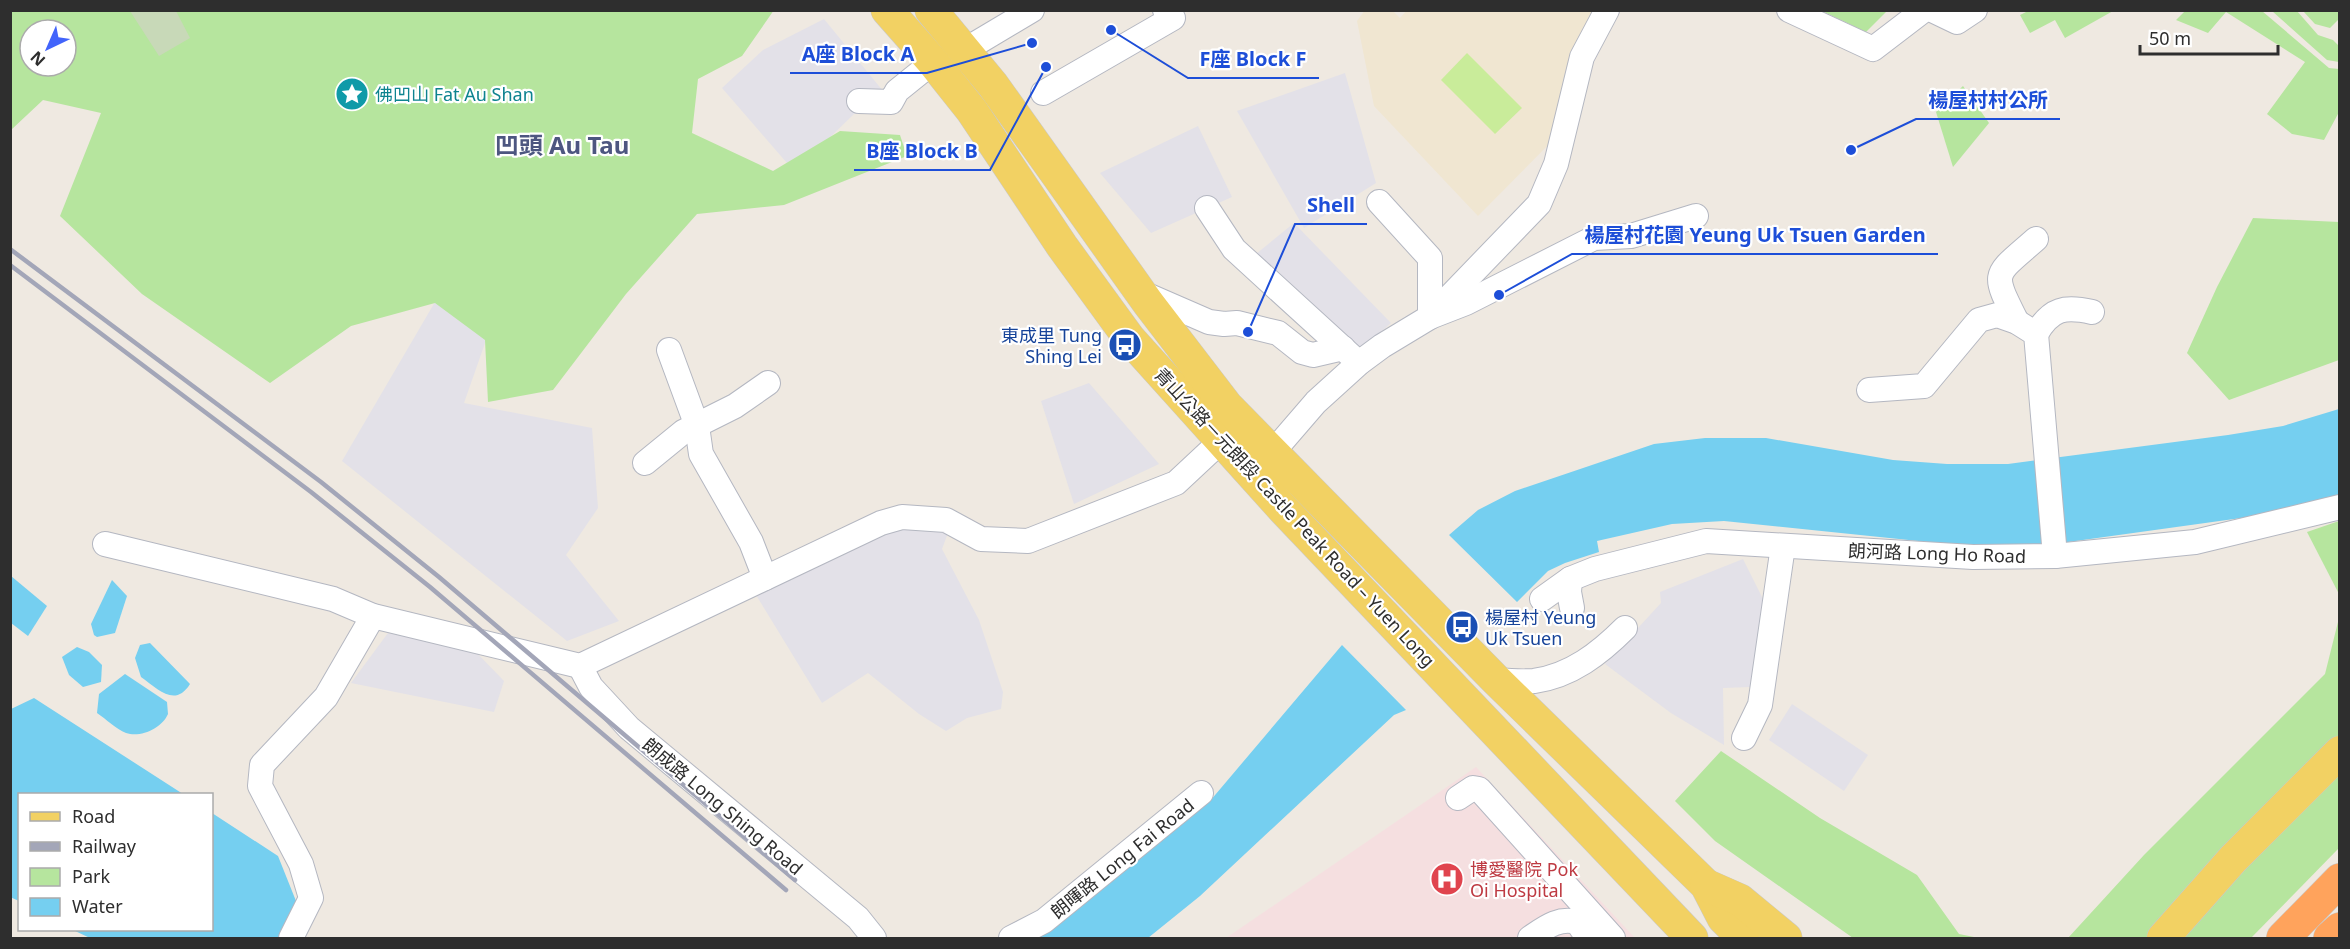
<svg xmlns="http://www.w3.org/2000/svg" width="2350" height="949" font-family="'Noto Sans','Noto Sans TC',sans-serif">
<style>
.industrial{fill:#e3e1e8}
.education{fill:#f0e6d1}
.medical{fill:#f5dfe0}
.green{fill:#b6e59e;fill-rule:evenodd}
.cemetery{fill:#c8d9b8}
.pitch{fill:#c9ec9a}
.water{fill:#75cff0}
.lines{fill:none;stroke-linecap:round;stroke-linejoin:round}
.minor-casing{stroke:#b4b7c1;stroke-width:26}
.major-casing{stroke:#c9c9c9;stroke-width:33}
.highway-casing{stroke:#c9c9c9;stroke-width:34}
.minor{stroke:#fff;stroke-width:24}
.major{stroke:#f2d163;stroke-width:32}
.highway{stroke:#ffa35c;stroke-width:33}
.rail{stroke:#a3a6b8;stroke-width:4.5}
.labels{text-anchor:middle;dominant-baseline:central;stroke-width:4.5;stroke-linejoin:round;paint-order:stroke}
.culture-label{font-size:18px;fill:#0d838f;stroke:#fff;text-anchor:start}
.transit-label{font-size:18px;fill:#164399;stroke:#fff;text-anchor:end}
.street-label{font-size:18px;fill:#2e2e2e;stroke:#fff}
.health-label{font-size:18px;fill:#be3a42;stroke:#fff;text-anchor:start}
.district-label{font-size:24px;font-weight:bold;fill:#4d5680;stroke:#fff}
.leader{fill:none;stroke:#1d4ed8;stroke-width:2}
.callout-dot{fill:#1d4ed8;stroke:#fff;stroke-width:2}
.callout-label{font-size:20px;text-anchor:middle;font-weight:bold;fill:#1d4ed8;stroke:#fff;stroke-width:4.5;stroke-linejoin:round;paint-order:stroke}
</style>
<rect width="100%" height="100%" fill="#efe9e1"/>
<!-- industrial -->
<g class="industrial">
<path d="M 824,19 L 897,108 L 854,114 L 817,150 L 800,178 L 722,88 L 763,50 Z"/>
<path d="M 1345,73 L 1376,183 L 1304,228 L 1237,111 Z"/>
<path d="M 1198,126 L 1232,197 L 1151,233 L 1100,173 Z"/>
<path d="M 1294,223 L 1391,323 L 1361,350 L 1256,254 Z"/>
<path d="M 442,290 L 491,326 L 464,403 L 592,428 L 598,508 L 566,555 L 619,621 L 567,641 L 342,461 Z"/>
<path d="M 1089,383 L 1159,464 L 1074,504 L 1041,401 Z"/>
<path d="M 896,526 L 930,528 L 948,533 L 942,549 L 979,620 L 1003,692 L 1001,709 L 967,718 L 946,731 L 919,714 L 868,673 L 822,703 L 756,595 Z"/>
<path d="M 1743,559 L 1763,599 L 1750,687 L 1723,688 L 1724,745 L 1671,713 L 1605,664 L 1661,603 L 1660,592 Z"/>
<path d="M 388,633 L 470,646 L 504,681 L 494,712 L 351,683 Z"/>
<path d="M 1792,704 L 1868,755 L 1844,791 L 1769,740 Z"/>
</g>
<!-- education -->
<path class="education" d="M 1365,10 L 1393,11 L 1400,18 L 1407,10 L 1595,11 L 1558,135 L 1478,216 L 1374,106 L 1357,21 Z"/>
<!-- medical -->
<path class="medical" d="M 1476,767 L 1635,938 L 1226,938 Z"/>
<!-- green -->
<g class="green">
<path d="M 774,10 L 742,56 L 698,79 L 692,133 L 773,171 L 840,131 L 900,135 L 907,156 L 784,205 L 697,214 L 626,294 L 553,390 L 488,402 L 485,340 L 435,303 L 351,326 L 270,383 L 142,294 L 60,216 L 101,113 L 43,100 L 11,130 L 11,11 ZM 30,30 L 66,30 L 66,66 L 30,66 Z"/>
<path d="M 2030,10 L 2113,10 L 2113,11 L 2065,38 L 2055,20 L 2030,33 L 2020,15 Z"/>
<path d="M 1822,11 L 1887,11 L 1866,32 Z"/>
<path d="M 2185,11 L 2262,11 L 2329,68 L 2339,69 L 2339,112 L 2324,140 L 2292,134 L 2267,114 L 2305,62 L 2226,12 L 2208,33 L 2176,20 Z"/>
<path d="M 2272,11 L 2297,11 L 2318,35 L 2333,40 L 2339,46 L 2339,62 L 2327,60 Z"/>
<path d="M 2303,11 L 2339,11 L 2339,19 L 2330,28 L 2315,24 Z"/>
<path d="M 1963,86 L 1989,123 L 1953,167 L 1936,112 Z"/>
<path d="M 2253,218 L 2339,222 L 2339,360 L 2229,400 L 2187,353 L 2217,287 Z"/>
<path d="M 2339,521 L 2340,521 L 2339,594 L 2307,532 Z"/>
<path d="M 2339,618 L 2339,735 L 2190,885 L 2147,938 L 2068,938 L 2144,855 L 2325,674 Z"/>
<path d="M 1721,751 L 1820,818 L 1917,875 L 1959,934 L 1979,938 L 1853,938 L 1715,841 L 1675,801 Z"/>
<path d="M 2339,772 L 2339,848 L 2251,938 L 2179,938 Z"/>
</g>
<!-- cemetery -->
<path class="cemetery" d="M 130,11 L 176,11 L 190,38 L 159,56 Z"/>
<!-- pitch -->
<path class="pitch" d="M 1467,53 L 1522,108 L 1495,134 L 1441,80 Z"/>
<!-- water -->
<g class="water">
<path d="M 2339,409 L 2339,496 L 2270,514 L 2054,544 L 1957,545 L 1724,521 L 1672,524 L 1597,541 L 1599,552 L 1565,563 L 1548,571 L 1517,602 L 1449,535 L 1478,510 L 1515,491 L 1654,444 L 1705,438 L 1766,438 L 1893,460 L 1947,464 L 2008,464 L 2228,435 L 2283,426 Z"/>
<path d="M 11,576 L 47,606 L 28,636 L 11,623 Z"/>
<path d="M 112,580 L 127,596 L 115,633 L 97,637 L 94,635 L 91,624 Z"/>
<path d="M 150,643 L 190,684 C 175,708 158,689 141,677 L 135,658 L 140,645 Z"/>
<path d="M 1342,645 L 1406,710 L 1394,715 L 1200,896 L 1148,938 L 1031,938 L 1115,870 L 1210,801 Z"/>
<path d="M 77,647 L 89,652 L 102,665 L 101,682 L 83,687 L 69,675 L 62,657 Z"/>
<path d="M 125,674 L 167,702 L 168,714 C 162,728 141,738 126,733 C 116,729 106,719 97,713 L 99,694 Z"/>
<path d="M 34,698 L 183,794 L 20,794 L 19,901 L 10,897 L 11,709 Z"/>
<path d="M 212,813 L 278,856 L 296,901 L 283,938 L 90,938 L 73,930 L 212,930 Z"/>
</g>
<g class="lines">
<defs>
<g id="minor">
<path d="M 1789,10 L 1873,49 L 1924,10"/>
<path d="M 1932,10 L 1957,22 L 1975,10"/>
<path d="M 965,50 L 1032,10"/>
<path d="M 1043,93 L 1173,18 L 1165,10"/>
<path d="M 859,101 L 891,102 L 897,91 L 933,62"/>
<path d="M 1379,202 L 1430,258 L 1430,317 L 1466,303 L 1594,238 L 1631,236 L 1696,216"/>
<path d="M 1207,208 L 1234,249 L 1359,363"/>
<path d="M 1140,292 L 1209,322 L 1224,324 L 1237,323 L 1278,333 L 1302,352 L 1313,355 L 1343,348"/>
<path d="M 2017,322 C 1991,270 1993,277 2036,239"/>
<path d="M 2036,334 C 2051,308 2065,306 2092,312"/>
<path d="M 669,350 L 697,426 L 701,454 L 751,542 L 765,578"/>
<path d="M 1869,390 L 1924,386 L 1979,320 L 1997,315 L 2017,322 L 2036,334 L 2055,556"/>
<path d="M 1272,453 L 1316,402 L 1359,363 L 1382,346 L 1430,317 L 1539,204 L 1556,164 L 1582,57 L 1607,10"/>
<path d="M 645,463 L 683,432 L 735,406 L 768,383"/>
<path d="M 105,544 L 333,599 L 373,616 L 580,666 L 881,523 L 902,517 L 946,520 L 981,539 L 1028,541 L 1176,483 L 1221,441"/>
<path d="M 1570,579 L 1569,592 L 1572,608"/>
<path d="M 1542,599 L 1570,579 L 1595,569 L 1706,541 L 1973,557 L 2055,556 L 2195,542 L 2340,507"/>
<path d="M 580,666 L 591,687 L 629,728 L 858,918 L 874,938"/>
<path d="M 1496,680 C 1508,681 1522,682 1534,681 C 1571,676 1600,653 1625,628"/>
<path d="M 1744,738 L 1760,705 L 1783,546"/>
<path d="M 1458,798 L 1473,788 L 1479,789 L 1613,938"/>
<path d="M 291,938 L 311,898 L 301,864 L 260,786 L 262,765 L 326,697 L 373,616"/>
<path d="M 1011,938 L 1044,921 L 1201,793"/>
<path d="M 1530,938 C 1545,928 1558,917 1577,922 L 1588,938"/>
</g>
<g id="major">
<path d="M 887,10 L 933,62 L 972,111 L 1062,246 L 1129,338 L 1283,509 L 1692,938"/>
<path d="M 931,10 L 993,85 L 1148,303 L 1227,406 L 1496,680 L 1706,885 L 1723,918 L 1743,938"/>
<path d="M 1706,885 L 1740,900 L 1786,938"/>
<path d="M 2163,938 L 2233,859 L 2340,752"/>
</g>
<g id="highway">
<path d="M 2283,938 L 2340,880"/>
<path d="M 2330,938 L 2340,929"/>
</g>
</defs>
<!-- minor casing -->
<use href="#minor" class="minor-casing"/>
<!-- major casing -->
<use href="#major" class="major-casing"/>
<!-- highway casing -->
<use href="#highway" class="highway-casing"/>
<!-- minor -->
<use href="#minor" class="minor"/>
<!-- major -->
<use href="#major" class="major"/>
<!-- highway -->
<use href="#highway" class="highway"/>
<!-- rail -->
<g class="rail">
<path d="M 10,249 L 321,482 L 439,577 L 795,880"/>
<path d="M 10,265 L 311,492 L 430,587 L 786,890"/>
</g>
</g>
<!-- icons -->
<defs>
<symbol id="sight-disc" viewBox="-11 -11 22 22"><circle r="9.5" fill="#0f9aa8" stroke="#fff"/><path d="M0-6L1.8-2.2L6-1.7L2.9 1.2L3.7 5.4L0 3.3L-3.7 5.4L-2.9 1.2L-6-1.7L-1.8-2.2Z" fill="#fff"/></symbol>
<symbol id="bus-disc" viewBox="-11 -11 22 22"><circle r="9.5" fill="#1a4fb4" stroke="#fff"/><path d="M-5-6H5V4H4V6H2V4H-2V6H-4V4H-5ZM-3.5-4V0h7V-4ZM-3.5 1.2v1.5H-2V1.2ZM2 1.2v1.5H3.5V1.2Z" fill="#fff"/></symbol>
<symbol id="hospital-disc" viewBox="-11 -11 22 22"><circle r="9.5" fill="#e0444e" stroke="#fff"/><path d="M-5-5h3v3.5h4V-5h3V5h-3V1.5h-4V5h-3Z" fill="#fff"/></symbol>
</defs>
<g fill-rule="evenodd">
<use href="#sight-disc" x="333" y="75" width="38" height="38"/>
<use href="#bus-disc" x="1106" y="326" width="38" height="38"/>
<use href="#bus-disc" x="1443" y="608" width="38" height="38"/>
<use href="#hospital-disc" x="1428" y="860" width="38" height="38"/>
</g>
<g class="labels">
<!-- culture labels -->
<g class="culture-label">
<text x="375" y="94">佛凹山 Fat Au Shan</text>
</g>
<!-- transit labels -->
<g class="transit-label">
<text x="1102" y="335">東成里 Tung<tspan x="1102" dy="21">Shing Lei</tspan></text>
<text x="1485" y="617" text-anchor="start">楊屋村 Yeung<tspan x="1485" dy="21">Uk Tsuen</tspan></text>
</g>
<!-- street labels -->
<g class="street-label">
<text transform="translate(1295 517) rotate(47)">青山公路－元朗段 Castle Peak Road – Yuen Long</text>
<text transform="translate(1937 553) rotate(2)">朗河路 Long Ho Road</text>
<text transform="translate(723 806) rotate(40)">朗成路 Long Shing Road</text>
<text transform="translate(1122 858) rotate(-39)">朗暉路 Long Fai Road</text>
</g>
<!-- health labels -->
<g class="health-label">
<text x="1470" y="869">博愛醫院 Pok<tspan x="1470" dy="21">Oi Hospital</tspan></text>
</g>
<!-- district labels -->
<g class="district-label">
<text x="562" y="144">凹頭 Au Tau</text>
</g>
</g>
<!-- callouts -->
<path class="leader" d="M1032 43L927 73H790M1111 30L1188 78H1319M1851 150L1916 119H2060M1046 67L990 170H854M1248 332L1295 224H1367M1499 295L1572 254H1938"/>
<g class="callout-dot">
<circle cx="1032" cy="43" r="6"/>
<circle cx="1111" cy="30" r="6"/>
<circle cx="1851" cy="150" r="6"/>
<circle cx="1046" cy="67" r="6"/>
<circle cx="1248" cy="332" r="6"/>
<circle cx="1499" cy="295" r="6"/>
</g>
<g class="callout-label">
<text x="858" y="61">A座 Block A</text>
<text x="1253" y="66">F座 Block F</text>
<text x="1988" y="107">楊屋村村公所</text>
<text x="922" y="158">B座 Block B</text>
<text x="1331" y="212">Shell</text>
<text x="1755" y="242">楊屋村花園 Yeung Uk Tsuen Garden</text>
</g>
<!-- border -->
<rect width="2350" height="949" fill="none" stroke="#2e2e2e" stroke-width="24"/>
<!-- legend -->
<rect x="18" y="793" width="195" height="138" fill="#ffffff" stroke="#ababab" stroke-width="1.5"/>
<rect x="30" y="812" width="30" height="9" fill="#f2d163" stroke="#ababab" stroke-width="1.5"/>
<text x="72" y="823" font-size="18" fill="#2e2e2e">Road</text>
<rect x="30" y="842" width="30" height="9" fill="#a3a6b8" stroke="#ababab" stroke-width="1.5"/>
<text x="72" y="853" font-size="18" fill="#2e2e2e">Railway</text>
<rect x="30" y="868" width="30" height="18" fill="#b6e59e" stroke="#ababab" stroke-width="1.5"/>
<text x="72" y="883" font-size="18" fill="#2e2e2e">Park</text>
<rect x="30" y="898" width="30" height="18" fill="#75cff0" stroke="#ababab" stroke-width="1.5"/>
<text x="72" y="913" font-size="18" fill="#2e2e2e">Water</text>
<!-- north arrow -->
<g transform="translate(48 48) rotate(224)"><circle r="28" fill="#ffffff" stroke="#ababab" stroke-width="1.5"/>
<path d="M0-4.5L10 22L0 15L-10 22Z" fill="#4264fb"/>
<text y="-9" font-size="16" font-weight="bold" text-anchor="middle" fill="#2e2e2e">N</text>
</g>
<!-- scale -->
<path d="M2140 45v9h138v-9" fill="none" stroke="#2e2e2e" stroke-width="3"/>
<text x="2149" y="45" font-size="18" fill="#2e2e2e" stroke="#ffffff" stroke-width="4.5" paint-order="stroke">50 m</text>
</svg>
